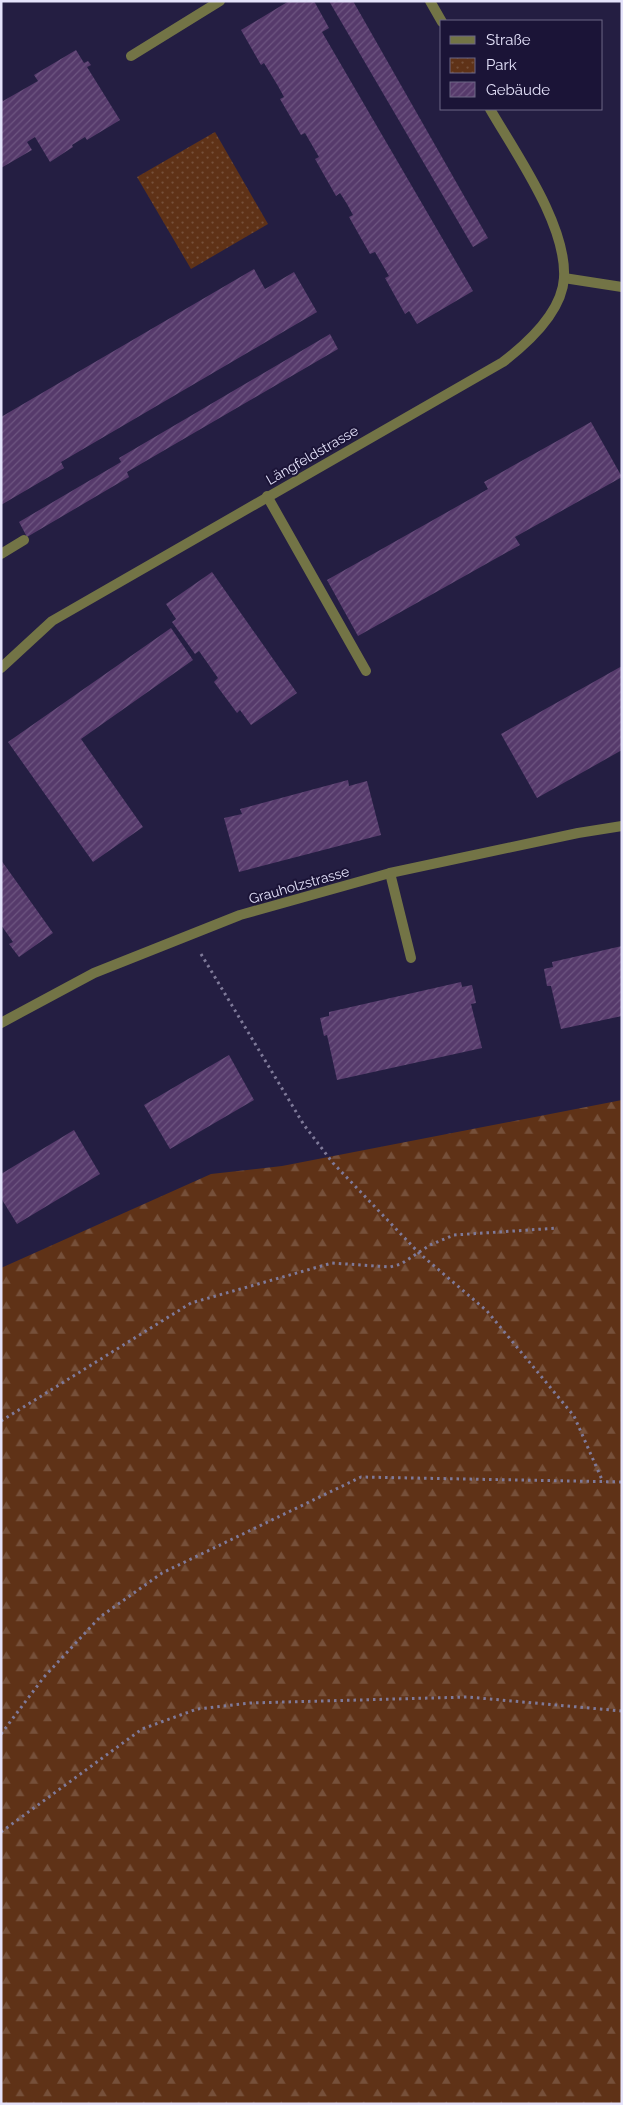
<svg xmlns="http://www.w3.org/2000/svg" width="623" height="2105" font-family="Raleway,sans-serif">
<style>
.forest{fill:url(#forest-firs)}
.park{fill:url(#park-dots)}
.building{fill:url(#building-hatch)}
.lines{fill:none;stroke-linecap:round;stroke-linejoin:round}
.path{stroke:#7f7a99;stroke-width:3;stroke-dasharray:2.5 4;stroke-linecap:butt}
.service{stroke:#737446;stroke-width:10}
.minor{stroke:#737446;stroke-width:10}
.tertiary{stroke:#737446;stroke-width:10}
.labels{text-anchor:middle;dominant-baseline:central;stroke-width:4;stroke-linejoin:round;paint-order:stroke}
.street-label{font-size:14px;fill:#e5e3fb;stroke:#1b1437}
</style>
<defs>
<pattern id="forest-firs" width="22" height="20" patternUnits="userSpaceOnUse" patternTransform="scale(1.25)"><rect width="22" height="20" fill="#5f3217"/><path d="M5 1l3.5 6h-7zM16 11l3.5 6h-7z" fill="#76503a"/></pattern>
<pattern id="park-dots" width="8" height="8" patternUnits="userSpaceOnUse" patternTransform="scale(1.25)"><rect width="8" height="8" fill="#5f3217"/><path d="M2 2h.1M6 6h.1" fill="none" stroke="#76503a" stroke-width="1.8" stroke-linecap="round"/></pattern>
<pattern id="building-hatch" width="6" height="6" patternUnits="userSpaceOnUse" patternTransform="scale(1.25)"><rect width="6" height="6" fill="#563a6b"/><path d="M-1 1l2-2M0 6l6-6M5 7l2-2" fill="none" stroke="#6e5681"/></pattern>
</defs>
<rect width="100%" height="100%" fill="#241e42"/>
<!-- forest -->
<path class="forest" d="M 622,1100 L 622,2104 L 1,2104 L 1,1268 L 211,1174 L 282,1166 Z"/>
<!-- park -->
<path class="park" d="M 215,132 L 268,224 L 191,269 L 137,177 Z"/>
<!-- building -->
<g class="building">
<path d="M 289,1 L 314,1 L 329,28 L 322,32 L 473,291 L 417,324 L 409,311 L 405,314 L 385,278 L 389,276 L 375,252 L 370,254 L 349,217 L 353,215 L 347,204 L 340,193 L 336,196 L 315,159 L 319,157 L 305,133 L 301,135 L 280,99 L 284,97 L 278,86 L 264,63 L 261,65 L 241,30 Z"/>
<path d="M 329,1 L 353,1 L 488,238 L 473,247 Z"/>
<path d="M 76,50 L 84,63 L 88,61 L 91,65 L 87,67 L 120,120 L 87,140 L 85,137 L 72,145 L 73,147 L 50,162 L 35,137 L 27,142 L 32,150 L 1,168 L 1,98 L 3,101 L 38,81 L 34,75 Z"/>
<path d="M 254,269 L 265,289 L 294,272 L 317,312 L 61,462 L 64,468 L 1,505 L 1,417 Z"/>
<path d="M 330,334 L 338,349 L 127,472 L 129,477 L 27,537 L 19,522 L 121,462 L 119,458 Z"/>
<path d="M 591,422 L 622,477 L 515,537 L 520,545 L 358,636 L 327,580 L 488,489 L 484,482 Z"/>
<path d="M 212,572 L 297,693 L 251,725 L 240,710 L 237,713 L 214,682 L 218,678 L 199,651 L 195,654 L 172,622 L 176,619 L 166,604 Z"/>
<path d="M 171,628 L 193,660 L 81,739 L 143,827 L 93,862 L 8,742 Z"/>
<path d="M 622,666 L 622,750 L 537,798 L 501,734 Z"/>
<path d="M 348,780 L 349,786 L 367,781 L 381,835 L 239,872 L 224,818 L 242,814 L 240,809 Z"/>
<path d="M 1,860 L 53,933 L 19,957 L 9,944 L 13,942 L 1,925 Z"/>
<path d="M 622,946 L 622,1016 L 561,1029 L 551,986 L 547,986 L 544,969 L 553,967 L 552,962 Z"/>
<path d="M 461,982 L 462,987 L 472,985 L 476,1003 L 471,1004 L 482,1048 L 337,1080 L 327,1035 L 324,1036 L 320,1018 L 329,1016 L 329,1012 Z"/>
<path d="M 229,1055 L 254,1100 L 170,1149 L 144,1105 Z"/>
<path d="M 74,1130 L 100,1174 L 17,1224 L 1,1198 L 1,1174 Z"/>
</g>
<g class="lines">
<!-- path -->
<g class="path">
<path d="M 201,954 L 304,1125 L 333,1163 L 419,1253 L 487,1311 L 574,1416 L 603,1482"/>
<path d="M 1,1421 L 191,1303 L 332,1263 L 390,1267 L 401,1264 L 430,1245 L 454,1235 L 558,1228"/>
<path d="M 1,1734 L 44,1677 L 100,1617 L 162,1573 L 361,1477 L 622,1482"/>
<path d="M 1,1832 L 142,1729 L 197,1709 L 250,1703 L 468,1697 L 622,1711"/>
</g>
<!-- service -->
<g class="service">
<path d="M 131,56 L 220,1"/>
<path d="M 267,496 L 366,671"/>
<path d="M 1,554 L 24,540"/>
<path d="M 390,873 L 411,958"/>
</g>
<!-- minor -->
<path class="minor" d="M 564,278 L 622,287"/>
<!-- tertiary -->
<g class="tertiary">
<path d="M 430,1 L 442,22"/>
<path d="M 1,668 L 52,621 L 503,362 C 529,342 562,312 564,278 C 567,225 516,154 490,109"/>
<path d="M 1,1023 L 94,973 L 240,915 L 390,873 L 578,833 L 622,826"/>
</g>
</g>
<g class="labels">
<!-- street labels -->
<g class="street-label">
<text transform="translate(312 455) rotate(-30)">Längfeldstrasse</text>
<text transform="translate(299 885) rotate(-16)">Grauholzstrasse</text>
</g>
</g>
<!-- border -->
<rect width="623" height="2105" fill="none" stroke="#e5e3fb" stroke-width="5"/>
<!-- legend -->
<rect x="440" y="20" width="162" height="90" fill="#1b1437" stroke="#6c6785"/>
<rect x="450" y="36" width="25" height="8" fill="#737446" stroke="#6c6785"/>
<text x="486" y="45" font-size="15" fill="#e5e3fb">Straße</text>
<rect x="450" y="58" width="25" height="15" fill="url(#park-dots)" stroke="#6c6785"/>
<text x="486" y="70" font-size="15" fill="#e5e3fb">Park</text>
<rect x="450" y="82" width="25" height="15" fill="url(#building-hatch)" stroke="#6c6785"/>
<text x="486" y="95" font-size="15" fill="#e5e3fb">Gebäude</text>
</svg>
